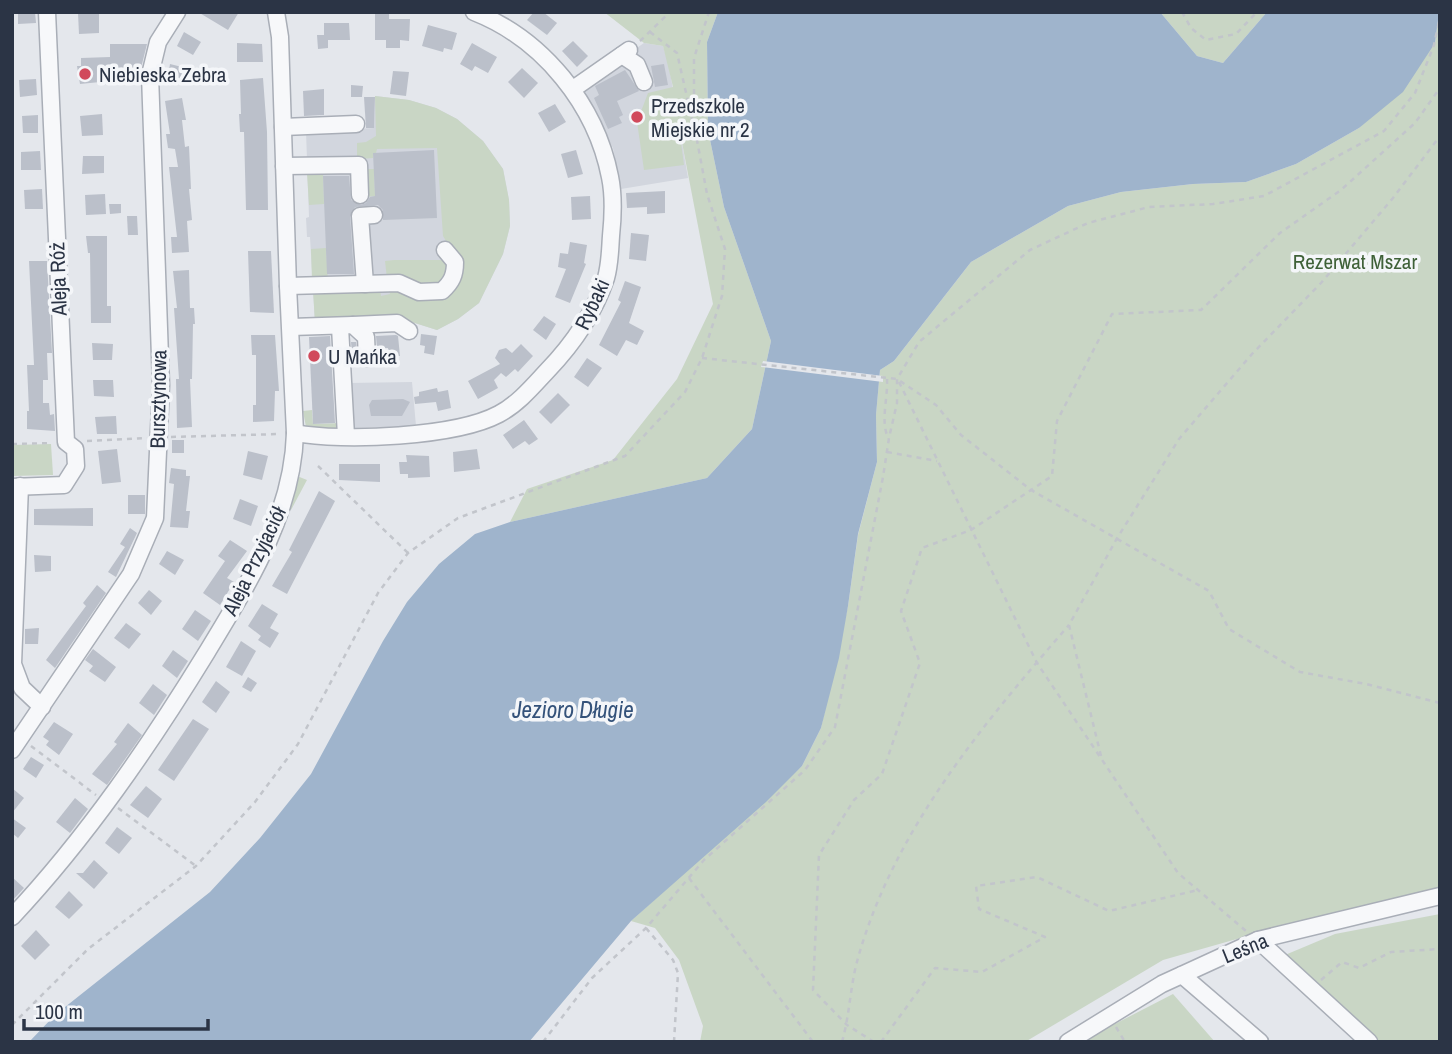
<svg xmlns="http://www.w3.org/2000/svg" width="1452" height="1054" font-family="'Archivo Narrow',sans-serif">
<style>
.built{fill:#d2d6de}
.green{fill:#c9d6c5}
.water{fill:#9fb4cc}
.pier{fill:#e4e7ec}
.building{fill:#bbc0ca}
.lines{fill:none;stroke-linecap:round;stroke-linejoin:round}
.minor-casing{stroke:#a9aeb7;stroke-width:19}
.path{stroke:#c2c5cb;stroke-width:2.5;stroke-dasharray:5 5;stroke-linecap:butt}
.minor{stroke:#f7f8fa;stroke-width:16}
.poi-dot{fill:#d1495b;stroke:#f4f6f9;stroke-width:2.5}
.labels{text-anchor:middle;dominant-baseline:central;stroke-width:7;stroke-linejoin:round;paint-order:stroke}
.poi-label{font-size:21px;fill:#2b3445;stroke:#f4f6f9;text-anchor:start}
.park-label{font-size:21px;fill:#3f6138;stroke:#f4f6f9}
.street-label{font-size:21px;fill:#2b3445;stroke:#f4f6f9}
.water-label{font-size:23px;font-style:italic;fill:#34527a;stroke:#f4f6f9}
</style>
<rect width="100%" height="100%" fill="#e4e7ec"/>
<!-- built -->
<g class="built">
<path d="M 644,43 L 663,46 L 669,66 L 688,178 L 621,189 L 613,148 L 581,86 Z"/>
<path d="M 375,96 L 409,100 L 436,108 L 457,119 L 483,141 L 503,169 L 509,200 L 510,226 L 503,254 L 479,303 L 458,319 L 437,330 L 399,318 L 315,323 L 310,237 L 307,237 L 306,218 L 309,217 L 306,131 L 374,128 Z"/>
<path d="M 412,382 L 416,426 L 349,428 L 348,383 Z"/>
</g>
<!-- green -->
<g class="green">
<path d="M 604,12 L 718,12 L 707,42 L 708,130 L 724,207 L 771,341 L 752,429 L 707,478 L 510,522 L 527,489 L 613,460 L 677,379 L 713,304 L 679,127 L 684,165 L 644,170 L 637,122 L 648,93 L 673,87 L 663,46 L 644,43 Z"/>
<path d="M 1160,12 L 1267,12 L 1223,63 L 1197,56 Z"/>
<path d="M 1439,12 L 1440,888 L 1286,925 L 1163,960 L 1025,1042 L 700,1042 L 703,1026 L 679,960 L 655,928 L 631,921 L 802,766 L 821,728 L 848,606 L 858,535 L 877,462 L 876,415 L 880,370 L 894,361 L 971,262 L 1068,206 L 1121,192 L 1193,184 L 1246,182 L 1296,164 L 1359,128 L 1435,43 Z"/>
<path d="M 375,96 L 409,100 L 436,108 L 457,119 L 483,141 L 503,169 L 509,200 L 510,226 L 503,254 L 479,303 L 458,319 L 437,330 L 399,318 L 315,323 L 313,290 L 380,289 L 381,296 L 390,294 L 389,288 L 431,296 L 458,261 L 443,236 L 437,148 L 377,149 L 376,153 L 373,153 L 373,158 L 360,159 L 357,157 L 357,143 L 366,142 L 376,136 Z"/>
<path d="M 367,169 L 374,169 L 375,196 L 366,197 Z"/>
<path d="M 323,172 L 324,204 L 309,205 L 307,173 Z"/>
<path d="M 326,248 L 328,281 L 312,281 L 311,249 Z"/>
<path d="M 394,260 L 445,260 L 452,272 L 439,288 L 387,279 L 385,261 Z"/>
<path d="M 312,410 L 313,424 L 342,423 L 342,428 L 312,429 L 306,427 L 303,411 Z"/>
<path d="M 51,444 L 53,475 L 12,476 L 12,445 Z"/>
<path d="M 297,476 L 307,480 L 291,510 L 288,508 Z"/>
<path d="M 1440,914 L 1440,1042 L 1378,1042 L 1285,955 L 1335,934 Z"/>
<path d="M 1173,994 L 1215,1042 L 1080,1042 Z"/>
</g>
<!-- water -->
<path class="water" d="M 718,12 L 1160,12 L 1197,56 L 1223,63 L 1267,12 L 1439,12 L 1435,43 L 1403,92 L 1359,128 L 1296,164 L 1246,182 L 1193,184 L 1121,192 L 1068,206 L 971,262 L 894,361 L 880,370 L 876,415 L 877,462 L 858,534 L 848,606 L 839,658 L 821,728 L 802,766 L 766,802 L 631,921 L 529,1042 L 29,1042 L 55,1015 L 210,892 L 260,838 L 311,774 L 383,641 L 407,602 L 439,564 L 475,534 L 510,522 L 707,478 L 752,429 L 771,341 L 724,207 L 708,130 L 707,42 Z"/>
<!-- pier -->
<path class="pier" d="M 763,361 L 883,376 L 883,382 L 761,367 Z"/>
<!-- building -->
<g class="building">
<path d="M 18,12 L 35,12 L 36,23 L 18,24 Z"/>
<path d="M 99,12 L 99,33 L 79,34 L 78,13 Z"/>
<path d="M 198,12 L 239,12 L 228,30 Z"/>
<path d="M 534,12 L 543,12 L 557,23 L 547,35 L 527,20 Z"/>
<path d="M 375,13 L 389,14 L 389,19 L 410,19 L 409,41 L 400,40 L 400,48 L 386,48 L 386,40 L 375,40 Z"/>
<path d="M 324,23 L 349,23 L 350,40 L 328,40 L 328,48 L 318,49 L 317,35 L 324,35 Z"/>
<path d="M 428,25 L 457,33 L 452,50 L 444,48 L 443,52 L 422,46 Z"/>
<path d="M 184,32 L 201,42 L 193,55 L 177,46 Z"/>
<path d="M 573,41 L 588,56 L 577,67 L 562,51 Z"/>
<path d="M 237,43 L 262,44 L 263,62 L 237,62 Z"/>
<path d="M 472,43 L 497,57 L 488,73 L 475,66 L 472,71 L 460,64 Z"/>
<path d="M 110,44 L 147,44 L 141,68 L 99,67 L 100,82 L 80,84 L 77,66 L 81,66 L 81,58 L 110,57 Z"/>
<path d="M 170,64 L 186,68 L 184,84 L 167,82 Z"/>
<path d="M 664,64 L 668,85 L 655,87 L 651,66 Z"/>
<path d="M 522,68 L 538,83 L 524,98 L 508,82 Z"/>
<path d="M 625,70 L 639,91 L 617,101 L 623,115 L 619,117 L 622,123 L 608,129 L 594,98 L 599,95 L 595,86 Z"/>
<path d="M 393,71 L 409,72 L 406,96 L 390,94 Z"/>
<path d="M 263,78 L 267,132 L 268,210 L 246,210 L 244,132 L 240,132 L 239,114 L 241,114 L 240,80 Z"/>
<path d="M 36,79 L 37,95 L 20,97 L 19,80 Z"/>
<path d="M 351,85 L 363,86 L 362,97 L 351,97 Z"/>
<path d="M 324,89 L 324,115 L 304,116 L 303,91 Z"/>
<path d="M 364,97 L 375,97 L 374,128 L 366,128 Z"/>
<path d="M 182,98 L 186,120 L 182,120 L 185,147 L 189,146 L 191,189 L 189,189 L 192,220 L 187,221 L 189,252 L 172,253 L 171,237 L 177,237 L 169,167 L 178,167 L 175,149 L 168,148 L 166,134 L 170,134 L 165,101 Z"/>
<path d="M 555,104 L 566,122 L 549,132 L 538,113 Z"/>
<path d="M 102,114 L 103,135 L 82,136 L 80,116 Z"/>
<path d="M 38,115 L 38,133 L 23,133 L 22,116 Z"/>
<path d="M 434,150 L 437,218 L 383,220 L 383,210 L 378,205 L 355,207 L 350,217 L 354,274 L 327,274 L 323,176 L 349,176 L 351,200 L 361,205 L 366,203 L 370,197 L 375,196 L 373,153 Z"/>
<path d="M 576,150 L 583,174 L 568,178 L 561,154 Z"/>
<path d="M 40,151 L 41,170 L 21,170 L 21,152 Z"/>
<path d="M 83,156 L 104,156 L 104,173 L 82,174 Z"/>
<path d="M 42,189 L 43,209 L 25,209 L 24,190 Z"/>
<path d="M 665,191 L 665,213 L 647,214 L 647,207 L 627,208 L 626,193 Z"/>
<path d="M 105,194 L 106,214 L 86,215 L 85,195 Z"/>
<path d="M 590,196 L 591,219 L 572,220 L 571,197 Z"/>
<path d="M 109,204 L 121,204 L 121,213 L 110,214 Z"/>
<path d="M 127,216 L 137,216 L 138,235 L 128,235 Z"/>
<path d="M 631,233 L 649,235 L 646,261 L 629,259 Z"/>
<path d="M 86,236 L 107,236 L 107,306 L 111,306 L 111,323 L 91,323 L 90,253 L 88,253 Z"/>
<path d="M 570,242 L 587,245 L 584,263 L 586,264 L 570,303 L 555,297 L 566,269 L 558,267 L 560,253 L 568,254 Z"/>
<path d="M 248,251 L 271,251 L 274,313 L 250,312 Z"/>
<path d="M 29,261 L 47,261 L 52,353 L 47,353 L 48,380 L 43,380 L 43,403 L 49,403 L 50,415 L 54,414 L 55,431 L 27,429 L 27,411 L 29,411 L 27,365 L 34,365 Z"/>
<path d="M 189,270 L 190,308 L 194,308 L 195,324 L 193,324 L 192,379 L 190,379 L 192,427 L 177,428 L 176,379 L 179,379 L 174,308 L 177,308 L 173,271 Z"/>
<path d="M 625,281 L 641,287 L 629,323 L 644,331 L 637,345 L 626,340 L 617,356 L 599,345 L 621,302 L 618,300 Z"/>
<path d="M 544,316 L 556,324 L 546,340 L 533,330 Z"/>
<path d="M 421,334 L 437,336 L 434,355 L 424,353 L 425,346 L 420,345 Z"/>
<path d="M 251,335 L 275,335 L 279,391 L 275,391 L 274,421 L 253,422 L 253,405 L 256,405 L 256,355 L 252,355 Z"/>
<path d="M 396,335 L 398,336 L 400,356 L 389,356 L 388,348 L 377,348 L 376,336 Z"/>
<path d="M 330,336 L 335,423 L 313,424 L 309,337 Z"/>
<path d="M 351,342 L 356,342 L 359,365 L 353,365 Z"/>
<path d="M 92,343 L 113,344 L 112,360 L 93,360 Z"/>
<path d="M 521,344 L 533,356 L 518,372 L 515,369 L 506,377 L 501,373 L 494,380 L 498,388 L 478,399 L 468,381 L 500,364 L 495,358 L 499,350 L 506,348 L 512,353 Z"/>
<path d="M 587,358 L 602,368 L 588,387 L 574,377 Z"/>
<path d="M 93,380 L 113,380 L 114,397 L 94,396 Z"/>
<path d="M 437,388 L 438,392 L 448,390 L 451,408 L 438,411 L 436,402 L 415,404 L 414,397 L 419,396 L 419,392 Z"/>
<path d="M 558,393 L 570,405 L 551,424 L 539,412 Z"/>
<path d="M 403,399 L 410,402 L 402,416 L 371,416 L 369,405 L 372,400 Z"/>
<path d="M 116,416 L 117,434 L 97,434 L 95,417 Z"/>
<path d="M 524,420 L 538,439 L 529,445 L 525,441 L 513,449 L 503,435 Z"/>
<rect x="172" y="440" width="12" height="13"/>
<path d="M 117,449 L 121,482 L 102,484 L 98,451 Z"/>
<path d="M 477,449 L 480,469 L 454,472 L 453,452 Z"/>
<path d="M 248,451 L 268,456 L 262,480 L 243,475 Z"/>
<path d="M 406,455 L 429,456 L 430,477 L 408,478 L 408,474 L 400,474 L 399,462 L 407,462 Z"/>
<path d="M 339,464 L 380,464 L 380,482 L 339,480 Z"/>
<path d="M 171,468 L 186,470 L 186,476 L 190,476 L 186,511 L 190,511 L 188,528 L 170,527 L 174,484 L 169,483 Z"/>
<path d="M 319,491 L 335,501 L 287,594 L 272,586 L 292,552 L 289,550 Z"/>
<rect x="128" y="495" width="17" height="19"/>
<path d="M 240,499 L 258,506 L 251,526 L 233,519 Z"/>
<path d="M 93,508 L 93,526 L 34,525 L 34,509 Z"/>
<path d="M 130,528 L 137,533 L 116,577 L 108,572 L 125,547 L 120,544 Z"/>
<path d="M 230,540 L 247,551 L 227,578 L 234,582 L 220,605 L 203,593 L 225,561 L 218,556 Z"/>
<path d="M 167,551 L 184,560 L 175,575 L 159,564 Z"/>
<path d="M 34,555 L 51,556 L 51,571 L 35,572 Z"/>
<path d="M 97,585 L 106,593 L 55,668 L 46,660 L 86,606 L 83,603 Z"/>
<path d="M 149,590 L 162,601 L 151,615 L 138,603 Z"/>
<path d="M 262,604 L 278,614 L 270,628 L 279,633 L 270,648 L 258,640 L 261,636 L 248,626 Z"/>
<path d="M 195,610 L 211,621 L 198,641 L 182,629 Z"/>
<path d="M 126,623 L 141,634 L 129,649 L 114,638 Z"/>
<path d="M 39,628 L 38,644 L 25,644 L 25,629 Z"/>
<path d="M 241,641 L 256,651 L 242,676 L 226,667 Z"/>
<path d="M 93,649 L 116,667 L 105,682 L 89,671 L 93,666 L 85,660 Z"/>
<path d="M 173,650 L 188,661 L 177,678 L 162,666 Z"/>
<path d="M 248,677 L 257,683 L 251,692 L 242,687 Z"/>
<path d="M 216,681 L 230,692 L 216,713 L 202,702 Z"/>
<path d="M 153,684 L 167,695 L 154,715 L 139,703 Z"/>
<path d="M 193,719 L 209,729 L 174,781 L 158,770 Z"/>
<path d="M 54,722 L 73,734 L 59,755 L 46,745 L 49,741 L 43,737 Z"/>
<path d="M 128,723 L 142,735 L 107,785 L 92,774 L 117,744 L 114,742 Z"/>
<path d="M 31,757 L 44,765 L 36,778 L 23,769 Z"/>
<path d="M 146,786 L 162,799 L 148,818 L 130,805 Z"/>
<path d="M 12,788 L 24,798 L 12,813 Z"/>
<path d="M 75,798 L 88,809 L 70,833 L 56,822 Z"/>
<path d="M 12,818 L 26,828 L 18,838 L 12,833 Z"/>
<path d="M 117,827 L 132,838 L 119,854 L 105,843 Z"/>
<path d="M 94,860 L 108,873 L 94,889 L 76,873 L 83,873 Z"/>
<path d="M 12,877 L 24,888 L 12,901 Z"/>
<path d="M 69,891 L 83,905 L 69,919 L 55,907 Z"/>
<path d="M 36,930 L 50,945 L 35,960 L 21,946 Z"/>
</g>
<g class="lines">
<defs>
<g id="minor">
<path d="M 622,55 L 637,65 L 644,82"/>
<path d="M 573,89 L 629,50"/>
<path d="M 283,127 L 356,124"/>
<path d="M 284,166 L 359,165 L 360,195"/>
<path d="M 365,284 L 360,216 L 374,215"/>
<path d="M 288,286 L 399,283 L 419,292 L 442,291 C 452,282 455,275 455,262 L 445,250"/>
<path d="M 353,325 L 397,323 L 409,331"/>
<path d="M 291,327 L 353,325 L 366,337 L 367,358"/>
<path d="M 340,327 L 346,436"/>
<path d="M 295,433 C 343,442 456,437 499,414 C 518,404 533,386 547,371 C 573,344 594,314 606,278 C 610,264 610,250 611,236 C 613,217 614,196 610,177 C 596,105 543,39 474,12"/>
<path d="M 20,486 L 13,664 L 22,688 L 42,707"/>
<path d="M 12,487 L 64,485 L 76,466 L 75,449 L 66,442 L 47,12"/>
<path d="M 12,750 L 131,574 L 155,518 L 161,385 L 150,75 L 158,42 L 177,12"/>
<path d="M 12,917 C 87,837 150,745 207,652 C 248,584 293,514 295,433 L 288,286 L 280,37 L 276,12"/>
<path d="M 1258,940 L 1369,1042"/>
<path d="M 1182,975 L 1260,1042"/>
<path d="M 1068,1042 L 1162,984 L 1258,940 L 1440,896"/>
</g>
</defs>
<!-- minor casing -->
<use href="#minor" class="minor-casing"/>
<!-- path -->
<g class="path">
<path d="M 1182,12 L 1191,28 L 1206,40 L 1236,34 L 1257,12"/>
<path d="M 650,32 L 677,53 L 692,119"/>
<path d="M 640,41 L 670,12"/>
<path d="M 702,358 L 897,379 L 936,405 L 961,435 L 1031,490 L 1209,591 L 1229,629 L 1300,672 L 1366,684 L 1440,703"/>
<path d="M 887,379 C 888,397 881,419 887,435"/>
<path d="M 899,382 L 1037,663 L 1178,873 L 1246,931"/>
<path d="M 171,437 L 280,434"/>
<path d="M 87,441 L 147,438"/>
<path d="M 12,444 L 52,443"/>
<path d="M 887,452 L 937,461"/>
<path d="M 318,466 L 408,553"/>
<path d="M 31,746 L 96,795"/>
<path d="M 1101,756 L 1069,625 L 1116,540 L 1179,439 L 1252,354 L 1321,283 L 1393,198 L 1440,136"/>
<path d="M 118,808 L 196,866"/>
<path d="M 689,878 L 813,1042"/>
<path d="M 646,928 L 673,960 L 678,973 L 674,1042"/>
<path d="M 1321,980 L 1342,962 L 1359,968 L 1391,952 L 1440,949"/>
<path d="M 12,1025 L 88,949 L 196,866 L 255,802 L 298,744 L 378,593 L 408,553 L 458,518 L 625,456 L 685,392 L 702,358 L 722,296 L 725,249 L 707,194 L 694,124 L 694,58 L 709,12"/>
<path d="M 1116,1027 L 1125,1042"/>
<path d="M 543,1042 L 592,978 L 646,928 L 704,860 L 805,770 L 835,727 L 883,477 L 889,438 L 897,403 L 897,379 L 919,342 L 956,311 L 1030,250 L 1088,223 L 1149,207 L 1213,204 L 1264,196 L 1384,131 L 1415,93 L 1434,45 L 1440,17"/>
<path d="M 842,1042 C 850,1014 850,986 858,958 C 894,830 983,724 1069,625"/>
<path d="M 874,1042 L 847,1025 L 813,990 L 819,855 L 854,800 L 882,774 L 920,663 L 901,611 L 922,548 L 971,530 L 1052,476 L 1057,421 L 1112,314 L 1201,310 L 1280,233 L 1341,190 L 1415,123 L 1440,88"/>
<path d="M 881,1042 L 935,968 L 982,972 L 1045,937 L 979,909 L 976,886 L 1037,877 L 1109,911 L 1198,890"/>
</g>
<!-- minor -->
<use href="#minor" class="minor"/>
</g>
<!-- markers -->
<g class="poi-dot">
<circle cx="85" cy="74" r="7"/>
<circle cx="637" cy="117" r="7"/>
<circle cx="314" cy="356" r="7"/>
</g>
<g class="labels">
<!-- poi labels -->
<g class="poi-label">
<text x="99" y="74">Niebieska Zebra</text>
<text x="651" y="105">Przedszkole<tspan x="651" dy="24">Miejskie nr 2</tspan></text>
<text x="328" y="356">U Mańka</text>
</g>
<!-- park labels -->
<g class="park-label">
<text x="1355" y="261">Rezerwat Mszar</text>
</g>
<!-- street labels -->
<g class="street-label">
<text transform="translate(58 279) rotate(-92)">Aleja Róż</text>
<text transform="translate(592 304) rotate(-65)">Rybaki</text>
<text transform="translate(158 399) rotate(-89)">Bursztynowa</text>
<text transform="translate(254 561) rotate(-64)">Aleja Przyjaciół</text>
<text transform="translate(1245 948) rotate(-22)">Leśna</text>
</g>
<!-- water labels -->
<g class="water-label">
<text x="573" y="709">Jezioro Długie</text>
</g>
</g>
<!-- border -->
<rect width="1452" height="1054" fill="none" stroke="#2b3445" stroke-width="28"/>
<!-- scale -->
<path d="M24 1019v10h184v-10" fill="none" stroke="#2b3445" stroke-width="3.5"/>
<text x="35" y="1019" font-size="21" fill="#2b3445" stroke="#f4f6f9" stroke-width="5" paint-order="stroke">100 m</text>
</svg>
